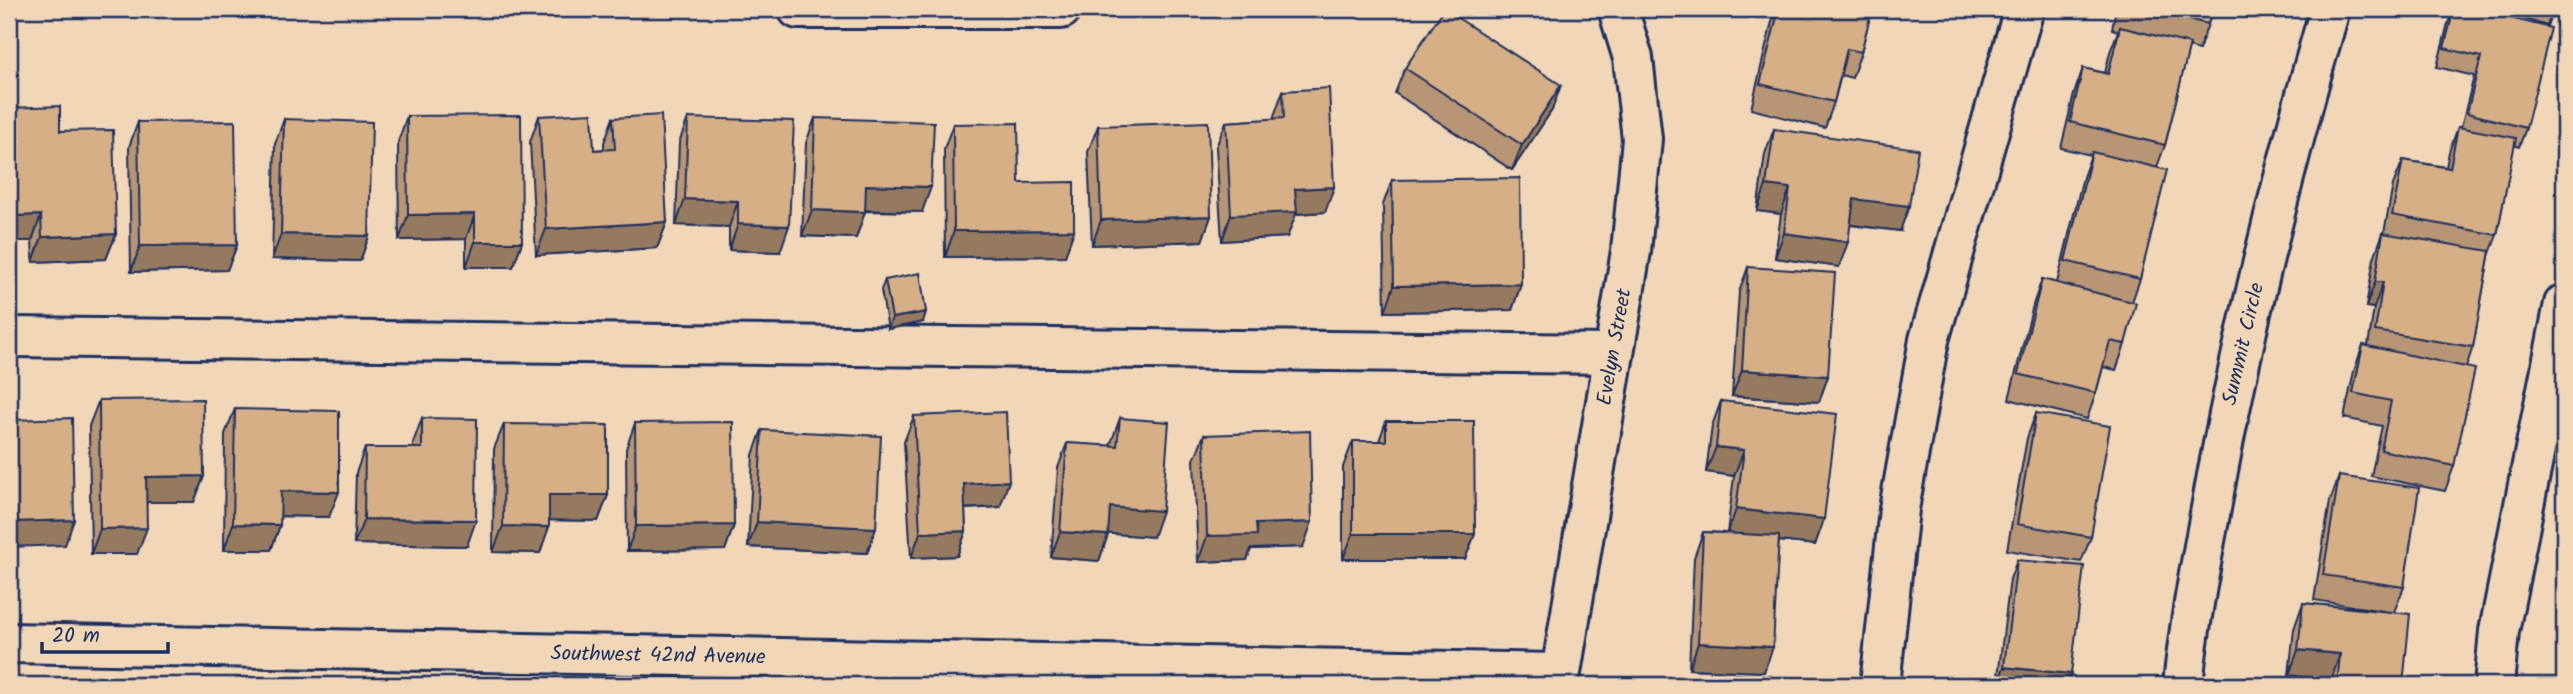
<svg xmlns="http://www.w3.org/2000/svg" width="2573" height="694" font-family="Kalam,sans-serif">
<style>
.lines{fill:none;stroke-linecap:round;stroke-linejoin:round}
.minor-casing{stroke:#1b2f5e;stroke-width:44}
.major-casing{stroke:#1b2f5e;stroke-width:44}
.minor{stroke:#f1d7b8;stroke-width:38}
.major{stroke:#f1d7b8;stroke-width:38}
.wall{fill:#b89674;stroke:#1b2f5e;stroke-width:2}
.shaded-wall{fill:#967a5e;stroke:#1b2f5e;stroke-width:2}
.building{fill:#d6af87;stroke:#1b2f5e;stroke-width:2}
.labels{text-anchor:middle;dominant-baseline:central;stroke-width:7;stroke-linejoin:round;paint-order:stroke}
.street-label{font-size:21px;fill:#1b2f5e;stroke:#f1d7b8}
</style>
<rect width="100%" height="100%" fill="#f1d7b8"/>
<filter id="ink" filterUnits="userSpaceOnUse"><feTurbulence type="fractalNoise" baseFrequency=".0143" numOctaves="2"/><feDisplacementMap in="SourceGraphic" scale="14" xChannelSelector="R" yChannelSelector="G"/><feConvolveMatrix kernelMatrix="1 2 1 2 8 2 1 2 1" color-interpolation-filters="sRGB"/></filter>
<g filter="url(#ink)">
<g class="lines">
<defs>
<g id="minor">
<path d="M 9,337 L 1614,354"/>
<path d="M 9,643 L 1559,673"/>
<path d="M 1559,685 L 1631,251 L 1642,139 L 1633,58 L 1618,9"/>
<path d="M 1880,685 L 1899,509 L 1929,340 L 2024,9"/>
<path d="M 2183,685 C 2189,624 2201,563 2212,503 C 2242,336 2283,172 2330,9"/>
<path d="M 2494,685 L 2499,631 L 2564,304"/>
</g>
<path id="major" d="M 798,9 L 1061,9"/>
</defs>
<!-- minor casing -->
<use href="#minor" class="minor-casing"/>
<!-- major casing -->
<use href="#major" class="major-casing"/>
<!-- minor -->
<use href="#minor" class="minor"/>
<!-- major -->
<use href="#major" class="major"/>
</g>
<!-- wall -->
<g class="wall">
<path d="M 1775,9 L 1872,9 L 1861,52 L 1852,78 L 1841,75 L 1834,102 L 1825,128 L 1751,109 Z"/>
<path d="M 2116,9 L 2212,9 L 2208,24 L 2199,50 L 2189,47 L 2165,145 L 2157,167 L 2140,279 L 2132,302 L 2125,344 L 2116,370 L 2103,367 L 2096,393 L 2087,419 L 2009,399 L 2033,305 L 2042,279 L 2057,283 L 2083,177 L 2091,155 L 2061,148 L 2074,94 L 2083,68 L 2105,73 L 2110,52 L 2118,31 L 2112,29 Z"/>
<path d="M 2453,9 L 2526,128 L 2519,147 L 2514,145 L 2497,235 L 2489,256 L 2473,347 L 2466,367 L 2454,466 L 2445,491 L 2371,476 L 2382,426 L 2344,418 L 2354,371 L 2363,345 L 2368,346 L 2374,308 L 2366,307 L 2374,258 L 2383,233 L 2384,233 L 2393,185 L 2403,160 L 2446,167 L 2449,152 L 2458,127 L 2461,127 L 2474,76 L 2437,67 L 2448,23 Z"/>
<path d="M 2493,9 L 2553,9 L 2547,26 Z"/>
<path d="M 1405,68 L 1552,110 L 1512,170 L 1395,93 Z"/>
<path d="M 1283,91 L 1334,187 L 1325,212 L 1296,214 L 1287,237 L 1222,241 L 1216,147 L 1226,122 L 1274,119 L 1274,116 Z"/>
<path d="M 9,108 L 60,131 L 116,234 L 106,259 L 33,262 L 32,241 L 9,241 Z"/>
<path d="M 407,116 L 522,242 L 513,267 L 466,267 L 466,239 L 399,240 L 398,142 Z"/>
<path d="M 539,116 L 594,150 L 604,149 L 604,143 L 613,118 L 667,222 L 657,248 L 536,255 L 530,142 Z"/>
<path d="M 688,118 L 780,252 L 729,250 L 729,227 L 676,225 L 679,143 Z"/>
<path d="M 815,118 L 922,212 L 865,211 L 856,238 L 802,236 L 806,143 Z"/>
<path d="M 284,119 L 369,236 L 360,261 L 272,259 L 275,144 Z"/>
<path d="M 138,122 L 237,245 L 227,270 L 131,272 L 129,147 Z"/>
<path d="M 953,124 L 1019,183 L 1074,230 L 1065,256 L 945,257 L 944,149 Z"/>
<path d="M 1098,126 L 1211,216 L 1202,241 L 1092,245 L 1088,152 Z"/>
<path d="M 1774,129 L 1900,231 L 1850,225 L 1839,267 L 1775,258 L 1781,214 L 1757,211 L 1765,154 Z"/>
<path d="M 1392,180 L 1521,284 L 1512,310 L 1385,312 L 1383,205 Z"/>
<path d="M 1748,267 L 1828,376 L 1819,402 L 1732,396 L 1739,292 Z"/>
<path d="M 885,280 L 923,322 L 888,329 L 881,290 Z"/>
<path d="M 99,400 L 204,476 L 194,502 L 147,502 L 137,554 L 91,554 L 89,426 Z"/>
<path d="M 1721,401 L 1824,519 L 1815,545 L 1779,541 L 1764,672 L 1689,669 L 1694,558 L 1703,532 L 1727,533 L 1734,476 L 1706,472 L 1712,426 Z"/>
<path d="M 235,409 L 329,517 L 280,516 L 280,525 L 271,550 L 224,550 L 225,434 Z"/>
<path d="M 2036,413 L 2091,537 L 2081,562 L 2007,550 L 2027,438 Z"/>
<path d="M 914,416 L 1000,507 L 965,509 L 966,531 L 957,556 L 911,558 L 904,442 Z"/>
<path d="M 422,418 L 467,546 L 354,544 L 356,473 L 365,448 L 413,448 L 413,443 Z"/>
<path d="M 1120,418 L 1153,537 L 1108,533 L 1099,561 L 1051,557 L 1058,468 L 1067,443 L 1110,446 Z"/>
<path d="M 1386,421 L 1475,534 L 1465,559 L 1343,559 L 1343,467 L 1353,441 L 1379,441 Z"/>
<path d="M 635,423 L 734,525 L 725,550 L 627,551 L 626,449 Z"/>
<path d="M 504,424 L 608,495 L 598,521 L 549,520 L 540,553 L 493,552 L 494,449 Z"/>
<path d="M 762,430 L 876,528 L 867,553 L 748,547 L 753,455 Z"/>
<path d="M 1204,435 L 1303,547 L 1251,549 L 1247,560 L 1198,562 L 1194,460 Z"/>
<path d="M 2339,476 L 2404,587 L 2394,612 L 2403,685 L 2330,685 L 2331,680 L 2289,675 L 2294,629 L 2303,603 L 2384,611 L 2314,600 L 2330,501 Z"/>
<path d="M 2017,560 L 2071,674 L 2067,685 L 1997,685 L 2010,579 Z"/>
<path d="M 1710,673 L 1770,685 L 1705,685 Z"/>
</g>
<!-- shaded-wall -->
<g class="shaded-wall">
<path d="M 1561,85 L 1552,110 L 1512,170 L 1522,145 Z"/>
<path d="M 866,185 L 931,187 L 922,212 L 857,210 Z"/>
<path d="M 1766,185 L 1790,188 L 1781,214 L 1757,211 Z"/>
<path d="M 1334,187 L 1325,212 L 1296,214 L 1287,237 L 1222,241 L 1231,215 L 1295,189 Z"/>
<path d="M 685,199 L 738,201 L 729,227 L 676,225 Z"/>
<path d="M 1854,199 L 1909,206 L 1900,231 L 1845,224 Z"/>
<path d="M 812,210 L 865,212 L 856,238 L 802,236 Z"/>
<path d="M 475,214 L 466,239 L 399,240 L 408,215 Z"/>
<path d="M 41,215 L 32,241 L 9,241 L 9,225 L 12,216 Z"/>
<path d="M 1211,216 L 1202,241 L 1092,245 L 1101,220 Z"/>
<path d="M 667,222 L 657,248 L 536,255 L 546,229 Z"/>
<path d="M 738,224 L 789,226 L 780,252 L 729,250 Z"/>
<path d="M 1074,230 L 1065,256 L 945,257 L 954,231 Z"/>
<path d="M 1784,233 L 1848,242 L 1839,267 L 1775,258 Z"/>
<path d="M 116,234 L 106,259 L 33,262 L 42,237 Z"/>
<path d="M 281,234 L 369,236 L 360,261 L 272,259 Z"/>
<path d="M 475,242 L 522,242 L 513,267 L 466,267 Z"/>
<path d="M 237,245 L 227,270 L 131,272 L 140,246 Z"/>
<path d="M 2375,282 L 2383,282 L 2374,308 L 2366,307 Z"/>
<path d="M 1521,284 L 1512,310 L 1385,312 L 1394,286 Z"/>
<path d="M 926,312 L 923,322 L 888,329 L 892,318 Z"/>
<path d="M 1742,370 L 1828,376 L 1819,402 L 1732,396 Z"/>
<path d="M 1716,447 L 1744,450 L 1734,476 L 1706,472 Z"/>
<path d="M 204,476 L 194,502 L 137,502 L 146,477 Z"/>
<path d="M 1009,481 L 1000,507 L 955,509 L 964,484 Z"/>
<path d="M 281,491 L 339,492 L 329,517 L 271,516 Z"/>
<path d="M 549,495 L 608,495 L 598,521 L 540,520 Z"/>
<path d="M 1110,507 L 1162,511 L 1153,537 L 1101,533 Z"/>
<path d="M 1736,509 L 1824,519 L 1815,545 L 1727,535 Z"/>
<path d="M 364,519 L 476,520 L 467,546 L 354,544 Z"/>
<path d="M 74,520 L 65,545 L 9,547 L 9,522 Z"/>
<path d="M 757,522 L 876,528 L 867,553 L 748,547 Z"/>
<path d="M 1312,522 L 1303,547 L 1251,549 L 1247,560 L 1198,562 L 1207,536 L 1256,524 Z"/>
<path d="M 233,524 L 280,525 L 271,550 L 224,550 Z"/>
<path d="M 734,525 L 725,550 L 627,551 L 636,526 Z"/>
<path d="M 503,526 L 549,527 L 540,553 L 493,552 Z"/>
<path d="M 147,528 L 137,554 L 91,554 L 100,529 Z"/>
<path d="M 966,531 L 957,556 L 911,558 L 920,533 Z"/>
<path d="M 1060,532 L 1108,535 L 1099,561 L 1051,557 Z"/>
<path d="M 1353,534 L 1475,534 L 1465,559 L 1343,559 Z"/>
<path d="M 1698,643 L 1773,647 L 1764,672 L 1689,669 Z"/>
<path d="M 2298,650 L 2340,654 L 2331,680 L 2289,675 Z"/>
<path d="M 2004,667 L 2071,674 L 2067,685 L 1997,685 Z"/>
</g>
<!-- building -->
<g class="building">
<path d="M 1444,9 L 1561,85 L 1522,145 L 1405,68 Z"/>
<path d="M 1779,9 L 1872,9 L 1861,52 L 1847,49 L 1834,102 L 1760,84 Z"/>
<path d="M 2143,9 L 2212,9 L 2208,24 Z"/>
<path d="M 2454,9 L 2473,9 L 2551,28 L 2526,128 L 2467,113 L 2481,57 L 2444,48 Z"/>
<path d="M 2120,27 L 2190,44 L 2165,145 L 2070,122 L 2083,68 L 2108,74 Z"/>
<path d="M 1329,88 L 1334,187 L 1295,189 L 1297,212 L 1231,215 L 1226,122 L 1284,118 L 1283,91 Z"/>
<path d="M 60,106 L 60,131 L 113,130 L 116,234 L 42,237 L 41,215 L 12,216 L 9,108 Z"/>
<path d="M 592,113 L 594,150 L 615,149 L 613,118 L 661,115 L 667,222 L 546,229 L 539,116 Z"/>
<path d="M 521,115 L 522,242 L 475,242 L 475,214 L 408,215 L 407,116 Z"/>
<path d="M 688,118 L 794,121 L 789,226 L 738,224 L 738,201 L 685,199 Z"/>
<path d="M 815,118 L 934,122 L 931,187 L 866,185 L 865,212 L 812,210 Z"/>
<path d="M 284,119 L 372,122 L 369,236 L 281,234 Z"/>
<path d="M 235,121 L 237,245 L 140,246 L 138,122 Z"/>
<path d="M 1208,122 L 1211,216 L 1101,220 L 1098,126 Z"/>
<path d="M 1018,123 L 1019,183 L 1074,182 L 1074,230 L 954,231 L 953,124 Z"/>
<path d="M 2458,127 L 2516,138 L 2497,235 L 2392,215 L 2403,160 L 2450,168 Z"/>
<path d="M 1774,129 L 1918,149 L 1909,206 L 1854,199 L 1848,242 L 1784,233 L 1790,188 L 1766,185 Z"/>
<path d="M 2092,152 L 2167,170 L 2140,279 L 2065,261 Z"/>
<path d="M 1520,178 L 1521,284 L 1394,286 L 1392,180 Z"/>
<path d="M 2383,233 L 2490,251 L 2473,347 L 2375,331 L 2383,282 L 2375,282 Z"/>
<path d="M 1748,267 L 1835,273 L 1828,376 L 1742,370 Z"/>
<path d="M 920,273 L 926,312 L 892,318 L 885,280 Z"/>
<path d="M 2042,279 L 2136,303 L 2125,344 L 2110,341 L 2096,393 L 2018,374 Z"/>
<path d="M 2363,345 L 2475,369 L 2454,466 L 2381,450 L 2391,401 L 2353,393 Z"/>
<path d="M 203,399 L 204,476 L 146,477 L 147,528 L 100,529 L 99,400 Z"/>
<path d="M 1721,401 L 1837,414 L 1824,519 L 1736,509 L 1744,450 L 1716,447 Z"/>
<path d="M 235,409 L 339,411 L 339,492 L 281,491 L 280,525 L 233,524 Z"/>
<path d="M 1006,412 L 1009,481 L 964,484 L 966,531 L 920,533 L 914,416 Z"/>
<path d="M 2036,413 L 2110,426 L 2091,537 L 2017,524 Z"/>
<path d="M 72,418 L 74,520 L 9,522 L 9,420 Z"/>
<path d="M 422,418 L 477,419 L 476,520 L 364,519 L 365,448 L 422,448 Z"/>
<path d="M 1120,418 L 1169,422 L 1162,511 L 1110,507 L 1108,535 L 1060,532 L 1067,443 L 1117,446 Z"/>
<path d="M 1386,421 L 1474,421 L 1475,534 L 1353,534 L 1353,441 L 1386,441 Z"/>
<path d="M 733,422 L 734,525 L 636,526 L 635,423 Z"/>
<path d="M 504,424 L 608,425 L 608,495 L 549,495 L 549,527 L 503,526 Z"/>
<path d="M 762,430 L 881,436 L 876,528 L 757,522 Z"/>
<path d="M 1310,431 L 1312,522 L 1256,524 L 1257,535 L 1207,536 L 1204,435 Z"/>
<path d="M 2339,476 L 2419,488 L 2404,587 L 2323,575 Z"/>
<path d="M 1703,532 L 1779,536 L 1773,647 L 1698,643 Z"/>
<path d="M 2017,560 L 2084,566 L 2071,674 L 2004,667 Z"/>
<path d="M 2303,603 L 2410,614 L 2403,685 L 2337,685 L 2340,654 L 2298,650 Z"/>
<path d="M 1710,673 L 1771,676 L 1770,685 L 1709,685 Z"/>
</g>
</g>
<g class="labels">
<!-- street labels -->
<g class="street-label">
<text transform="translate(2244 344) rotate(-77)">Summit Circle</text>
<text transform="translate(1615 347) rotate(-80)">Evelyn Street</text>
<text transform="translate(658 656) rotate(1)">Southwest 42nd Avenue</text>
</g>
</g>
<!-- margin -->
<rect width="2573" height="694" fill="none" stroke="#f1d7b8" stroke-width="35"/>
<rect x="18" y="18" width="2538" height="659" fill="none" stroke="#1b2f5e" stroke-width="2.5" filter="url(#ink)"/>
<!-- scale -->
<path d="M42 642v10h126v-10" fill="none" stroke="#1b2f5e" stroke-width="3.5"/>
<text x="52" y="642" font-size="21" fill="#1b2f5e" stroke="#f1d7b8" stroke-width="5" paint-order="stroke">20 m</text>
</svg>
